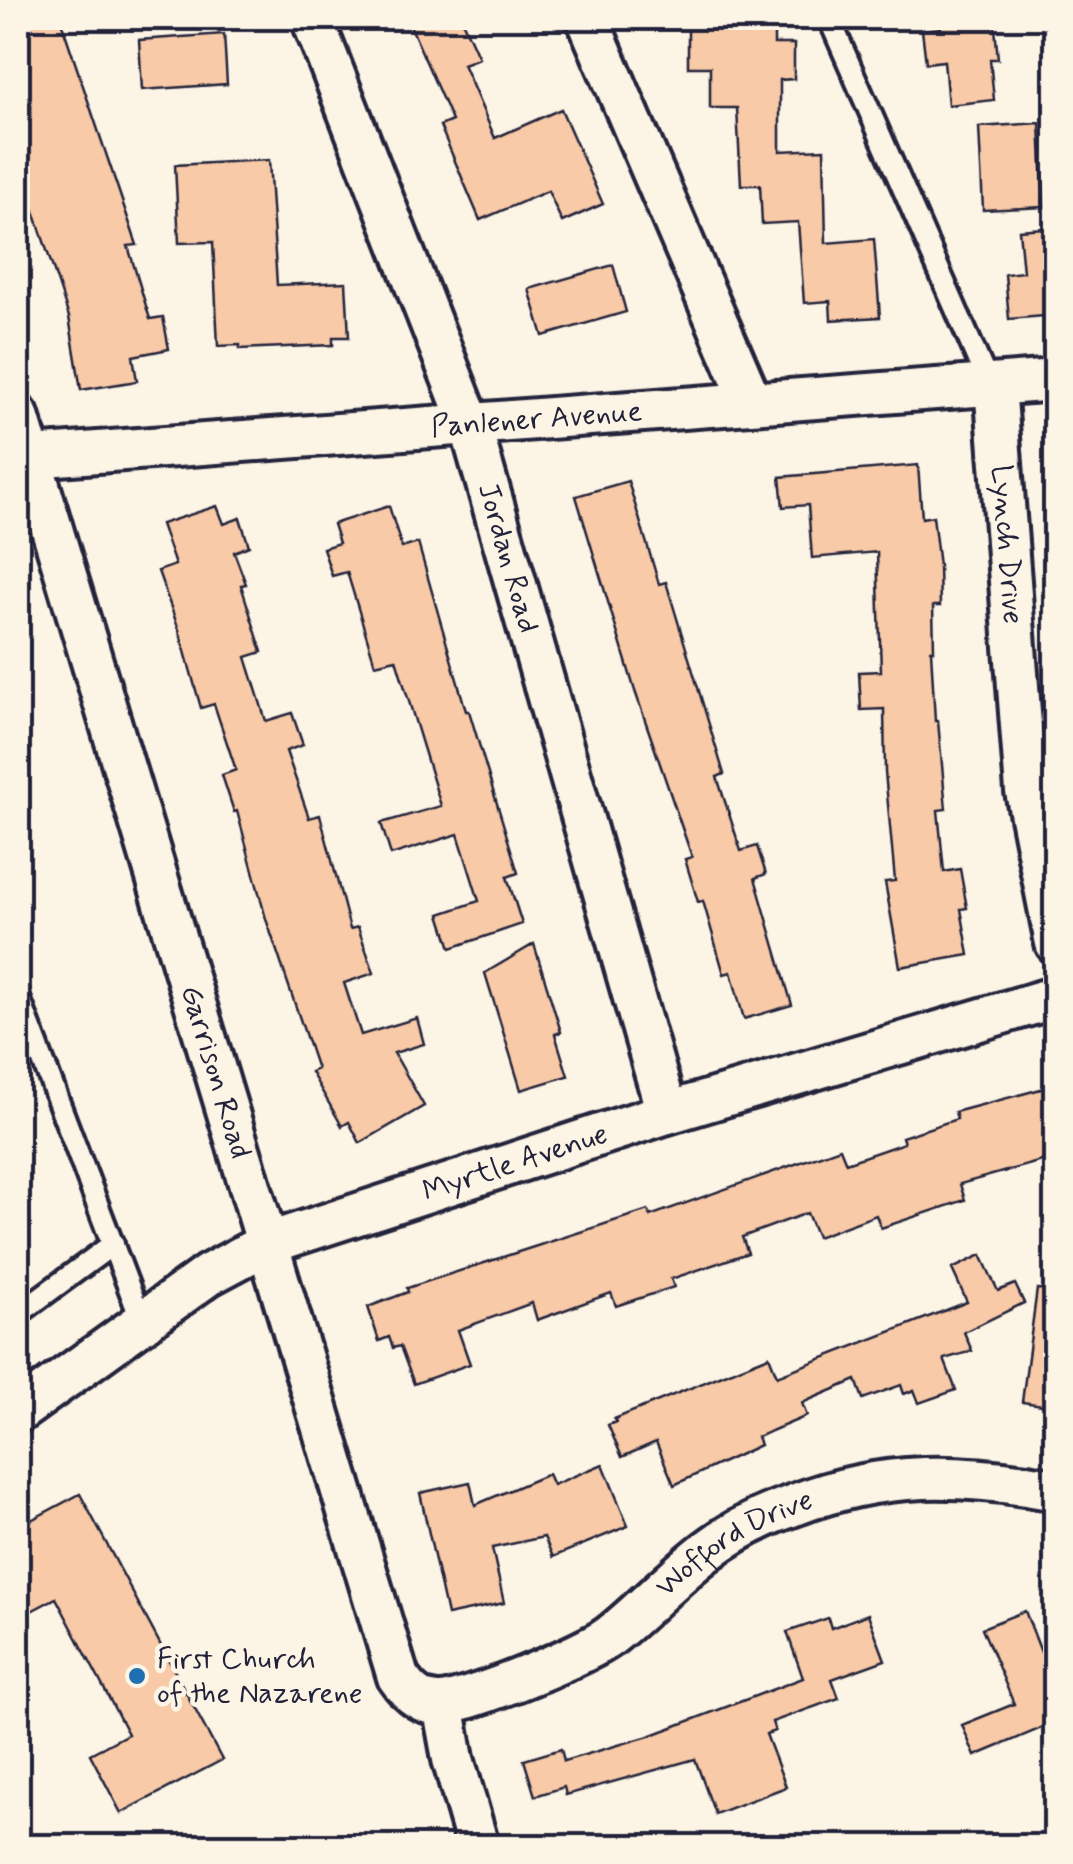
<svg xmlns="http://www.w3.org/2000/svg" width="1073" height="1864" font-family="Mynerve,sans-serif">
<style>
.building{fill:#f8caa7;stroke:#22223b;stroke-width:2.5}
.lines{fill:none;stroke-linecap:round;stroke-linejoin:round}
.lane-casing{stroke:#22223b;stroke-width:28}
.street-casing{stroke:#22223b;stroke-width:48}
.lane{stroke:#fcf5e5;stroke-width:20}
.street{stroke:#fcf5e5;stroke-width:40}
.poi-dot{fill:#1f6fb2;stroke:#fcf5e5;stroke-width:4}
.labels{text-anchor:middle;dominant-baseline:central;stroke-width:9;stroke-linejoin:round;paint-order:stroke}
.street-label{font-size:30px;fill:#22223b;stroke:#fcf5e5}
.poi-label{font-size:30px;fill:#22223b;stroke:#fcf5e5;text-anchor:start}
</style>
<rect width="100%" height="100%" fill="#fcf5e5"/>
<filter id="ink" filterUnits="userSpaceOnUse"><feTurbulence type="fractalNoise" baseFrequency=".01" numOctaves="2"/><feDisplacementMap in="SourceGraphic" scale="20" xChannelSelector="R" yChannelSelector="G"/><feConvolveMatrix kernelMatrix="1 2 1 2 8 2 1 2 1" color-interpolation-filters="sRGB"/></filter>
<g filter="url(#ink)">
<!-- building -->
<g class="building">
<path d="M 18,18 L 60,18 L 137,245 L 128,246 L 150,319 L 163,317 L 169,349 L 133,356 L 137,381 L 81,390 L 69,317 L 18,163 Z"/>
<path d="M 407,18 L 461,18 L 479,58 L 463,64 L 495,138 L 561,109 L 603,204 L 562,222 L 548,191 L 480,220 L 440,126 L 452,121 Z"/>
<path d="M 940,18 L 994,18 L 998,59 L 990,59 L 994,100 L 948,105 L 944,61 L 926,63 L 922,30 L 941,28 Z"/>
<path d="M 774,27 L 774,44 L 794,44 L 794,79 L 780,80 L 780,151 L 824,149 L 826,243 L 874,239 L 880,317 L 831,320 L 830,301 L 804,303 L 798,222 L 762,224 L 760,185 L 741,185 L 737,108 L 710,108 L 710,67 L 688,67 L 688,28 Z"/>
<path d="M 224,34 L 227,84 L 142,90 L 139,40 Z"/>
<path d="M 1040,123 L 1044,207 L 983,210 L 979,127 Z"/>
<path d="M 269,160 L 277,285 L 346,282 L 349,337 L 333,337 L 333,345 L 240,349 L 240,345 L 218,346 L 213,242 L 179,243 L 175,165 Z"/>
<path d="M 1056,227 L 1056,315 L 1009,319 L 1005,274 L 1023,272 L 1019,230 Z"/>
<path d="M 613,265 L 626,312 L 543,336 L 529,289 Z"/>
<path d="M 918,465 L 922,518 L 933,516 L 939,566 L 940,606 L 933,606 L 934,650 L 931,650 L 935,721 L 938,721 L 946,809 L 938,810 L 944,872 L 960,869 L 967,908 L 961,909 L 969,955 L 900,967 L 885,882 L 895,881 L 885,772 L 884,709 L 861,710 L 859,672 L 881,671 L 877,552 L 812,558 L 808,505 L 783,507 L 780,477 Z"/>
<path d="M 628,481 L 659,584 L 666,582 L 724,774 L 717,777 L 741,851 L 757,846 L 766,874 L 755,878 L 792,1005 L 744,1019 L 731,972 L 724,974 L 703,901 L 698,902 L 685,859 L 692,857 L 635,691 L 576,496 Z"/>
<path d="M 217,506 L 224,524 L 240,518 L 249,546 L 234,552 L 246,584 L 241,585 L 262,652 L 246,657 L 266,721 L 292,713 L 303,745 L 286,751 L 309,818 L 320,815 L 350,929 L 358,927 L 374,973 L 344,983 L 361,1035 L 417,1018 L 424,1044 L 394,1053 L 424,1106 L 360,1143 L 349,1122 L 342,1126 L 311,1072 L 317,1069 L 266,919 L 237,811 L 234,812 L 222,775 L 236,770 L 214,704 L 201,708 L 179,630 L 158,571 L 175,565 L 161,524 Z"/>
<path d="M 389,506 L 402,548 L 418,543 L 466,711 L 469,711 L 518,873 L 507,877 L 522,924 L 451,948 L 440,914 L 479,901 L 458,834 L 391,855 L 381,823 L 441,806 L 396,659 L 375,664 L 347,572 L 332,576 L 323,548 L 339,543 L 333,524 Z"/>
<path d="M 534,944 L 561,1032 L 555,1034 L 568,1076 L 521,1090 L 485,973 Z"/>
<path d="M 1056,1085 L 1056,1157 L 960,1184 L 965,1200 L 881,1228 L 876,1215 L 817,1237 L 807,1213 L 742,1237 L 748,1253 L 671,1279 L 674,1287 L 616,1306 L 611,1293 L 537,1320 L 532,1303 L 458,1330 L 470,1364 L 414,1384 L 400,1346 L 393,1348 L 389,1337 L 379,1341 L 368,1307 L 408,1292 L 407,1288 L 648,1210 L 650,1216 L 840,1148 L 846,1163 L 904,1143 L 902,1137 L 957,1119 L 955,1112 Z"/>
<path d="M 981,1255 L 998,1291 L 1015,1284 L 1024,1303 L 964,1332 L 972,1351 L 944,1359 L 956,1390 L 919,1403 L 914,1390 L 904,1394 L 901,1385 L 863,1399 L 856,1380 L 802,1403 L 807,1416 L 757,1437 L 760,1445 L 674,1485 L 656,1442 L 622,1457 L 608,1425 L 616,1422 L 614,1419 L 769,1356 L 777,1376 L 967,1302 L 952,1269 Z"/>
<path d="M 1037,1289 L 1056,1290 L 1056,1407 L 1022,1402 Z"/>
<path d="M 603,1464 L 628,1526 L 553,1557 L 544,1537 L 492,1548 L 504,1603 L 447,1615 L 420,1493 L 470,1482 L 475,1505 L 548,1474 L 553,1485 Z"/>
<path d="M 80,1494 L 222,1760 L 121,1813 L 90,1754 L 128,1734 L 56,1598 L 18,1618 L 18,1527 Z"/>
<path d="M 1025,1611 L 1041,1652 L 1056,1646 L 1056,1722 L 975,1756 L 962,1725 L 1014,1704 L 982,1628 Z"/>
<path d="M 868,1614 L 885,1660 L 832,1679 L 839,1698 L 772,1722 L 775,1731 L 766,1734 L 786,1787 L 715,1814 L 695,1759 L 566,1795 L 564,1787 L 535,1796 L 524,1760 L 561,1749 L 564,1761 L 649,1736 L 803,1678 L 787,1632 L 828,1618 L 831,1628 Z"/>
</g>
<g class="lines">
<defs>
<g id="lane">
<path d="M 829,18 L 989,385"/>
<path d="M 18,995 L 142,1322"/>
<path d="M 18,1314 L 113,1244"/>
</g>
<g id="street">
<path id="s1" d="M 312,18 L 470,424 L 667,1113"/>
<path d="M 587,18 L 751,401"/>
<path id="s2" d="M 995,385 L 1026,791 L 1056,943"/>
<path id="s3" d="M 18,416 L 398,1677 C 408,1692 421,1705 441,1704 C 469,1702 587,1654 610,1636 C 644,1609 673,1577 707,1551 C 733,1531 763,1516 794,1505 C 884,1470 962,1473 1056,1490"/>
<path id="s4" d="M 18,458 L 1056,380"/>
<path id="s5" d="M 18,1412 L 208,1275 L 266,1244 L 667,1113 L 1056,997"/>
<path d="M 443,1704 L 453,1759 L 478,1846"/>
</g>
</defs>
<!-- lane casing -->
<use href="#lane" class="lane-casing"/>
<!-- street casing -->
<use href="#street" class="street-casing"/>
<!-- lane -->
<use href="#lane" class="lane"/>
<!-- street -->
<use href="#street" class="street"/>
</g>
</g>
<!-- markers -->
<circle class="poi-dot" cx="137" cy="1676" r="10"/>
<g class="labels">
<!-- street labels -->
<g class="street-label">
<text stroke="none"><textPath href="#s4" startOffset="520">Panlener Avenue</textPath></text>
<text stroke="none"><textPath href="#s2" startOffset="160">Lynch Drive</textPath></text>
<text stroke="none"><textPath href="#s1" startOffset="575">Jordan Road</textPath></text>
<text stroke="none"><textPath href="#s3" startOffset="685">Garrison Road</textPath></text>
<text stroke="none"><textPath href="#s5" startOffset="562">Myrtle Avenue</textPath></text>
<text stroke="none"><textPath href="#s3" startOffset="1710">Wofford Drive</textPath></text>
</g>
<!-- poi labels -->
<g class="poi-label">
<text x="157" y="1659">First Church<tspan x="157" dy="34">of the Nazarene</tspan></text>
</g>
</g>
<!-- margin -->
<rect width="1073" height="1864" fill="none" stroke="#fcf5e5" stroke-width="60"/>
<rect x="30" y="30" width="1013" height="1804" fill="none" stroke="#22223b" stroke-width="4" filter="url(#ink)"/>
</svg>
